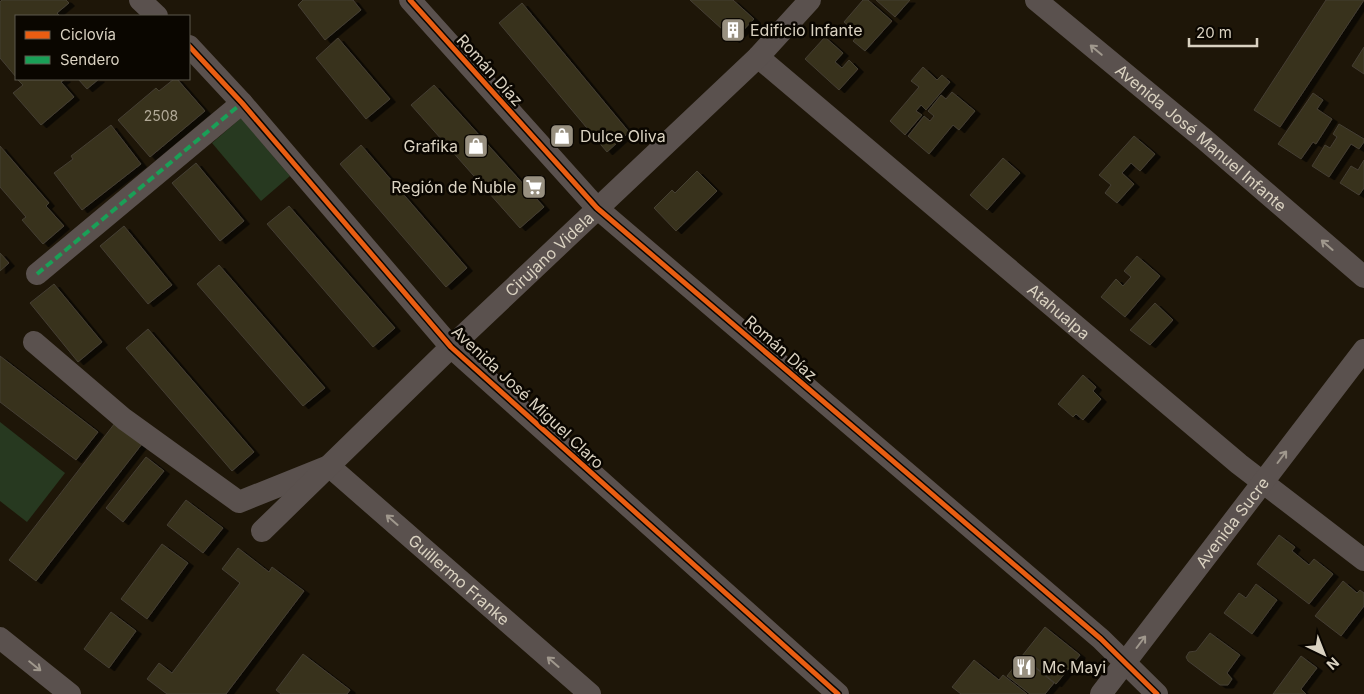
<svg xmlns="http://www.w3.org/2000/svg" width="1364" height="694" font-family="Inter,sans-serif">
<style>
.green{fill:#273920}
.building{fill:#38301e;stroke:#453f33;filter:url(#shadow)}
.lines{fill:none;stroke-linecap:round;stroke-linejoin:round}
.minor{stroke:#5a514e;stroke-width:22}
.quiet{stroke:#1a9f57;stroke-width:4;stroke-dasharray:8 4;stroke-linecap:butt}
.cycleway-casing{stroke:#0a0600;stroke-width:8}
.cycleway{stroke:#e95d12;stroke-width:5}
.oneway{stroke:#a0988d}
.labels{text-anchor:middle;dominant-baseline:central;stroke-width:5;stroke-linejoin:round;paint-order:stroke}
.number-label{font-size:14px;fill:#b2aa98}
.poi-label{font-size:16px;fill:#dad2c1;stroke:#0a0600;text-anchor:start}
.street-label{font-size:16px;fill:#dad2c1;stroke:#0a0600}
</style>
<defs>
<filter id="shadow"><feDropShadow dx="5.5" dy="3" stdDeviation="0" flood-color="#0009"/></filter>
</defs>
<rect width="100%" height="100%" fill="#1e1608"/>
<!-- green -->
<g class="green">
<path d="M 241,118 L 290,176 L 261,201 L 212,143 Z"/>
<path d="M 0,422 L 65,473 L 27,522 L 0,501 Z"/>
</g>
<!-- building -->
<g class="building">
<path d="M 2,0 L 66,0 L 69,3 L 57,13 L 60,16 L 16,16 L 16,77 L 0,58 L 0,2 Z"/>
<path d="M 303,0 L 353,0 L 361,10 L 325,40 L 298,5 Z"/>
<path d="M 690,0 L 733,0 L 754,19 L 734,40 Z"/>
<path d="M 863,0 L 868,0 L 892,21 L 865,51 L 853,41 L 859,34 L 844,22 Z"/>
<path d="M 876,0 L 910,0 L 895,17 Z"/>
<path d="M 1326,0 L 1364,0 L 1280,127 L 1254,110 Z"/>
<path d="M 522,3 L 629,132 L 607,152 L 499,23 Z"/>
<path d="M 825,37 L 843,53 L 835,62 L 842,68 L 849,60 L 858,69 L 839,90 L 805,59 Z"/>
<path d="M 338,38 L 390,99 L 366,119 L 316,58 Z"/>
<path d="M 1364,47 L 1364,74 L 1352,66 Z"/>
<path d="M 923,67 L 937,80 L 942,75 L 950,82 L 926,110 L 921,105 L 916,111 L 922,115 L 905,135 L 890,121 L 919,87 L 911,81 Z"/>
<path d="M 17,79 L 65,79 L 61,82 L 74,97 L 41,125 L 13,93 L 23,85 Z"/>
<path d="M 78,79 L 99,79 L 87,89 Z"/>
<path d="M 174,79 L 177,79 L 205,111 L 150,157 L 118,120 L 156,88 L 159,91 Z"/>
<path d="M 434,85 L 544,207 L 520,228 L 411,105 Z"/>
<path d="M 952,92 L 975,111 L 959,130 L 953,125 L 929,154 L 908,136 L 924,116 L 930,121 L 934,116 L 928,111 L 941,95 L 946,99 Z"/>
<path d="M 1313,93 L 1323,100 L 1317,109 L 1332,119 L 1316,144 L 1313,142 L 1301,159 L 1278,144 Z"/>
<path d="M 1339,124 L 1364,139 L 1364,142 L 1359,149 L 1351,144 L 1329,177 L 1312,166 L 1325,145 L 1330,148 L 1337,137 L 1333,134 Z"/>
<path d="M 111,125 L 141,164 L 82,210 L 54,173 L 73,159 L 71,156 Z"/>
<path d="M 1134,136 L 1155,154 L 1140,171 L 1131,163 L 1122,173 L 1134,184 L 1117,203 L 1105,193 L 1111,185 L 1099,175 Z"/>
<path d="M 361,145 L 467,268 L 446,287 L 340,164 Z"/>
<path d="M 0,146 L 49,203 L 46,206 L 64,226 L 43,244 L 22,220 L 26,217 L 0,187 Z"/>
<path d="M 1003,158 L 1020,173 L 987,210 L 970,195 Z"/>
<path d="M 1364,160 L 1364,188 L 1359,195 L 1340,183 L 1351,166 L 1358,170 Z"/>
<path d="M 196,163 L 244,221 L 220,241 L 172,183 Z"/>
<path d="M 697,171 L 717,191 L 676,231 L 654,208 L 672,190 L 675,193 Z"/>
<path d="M 289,206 L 395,328 L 373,347 L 267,224 Z"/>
<path d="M 124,226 L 172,285 L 148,304 L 100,246 Z"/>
<path d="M 0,253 L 9,263 L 0,271 Z"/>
<path d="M 1137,256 L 1160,276 L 1125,317 L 1101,297 L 1116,279 L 1123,286 L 1131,277 L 1124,271 Z"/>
<path d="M 219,265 L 325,388 L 303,406 L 197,284 Z"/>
<path d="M 54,284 L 102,342 L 78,362 L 30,303 Z"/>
<path d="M 1155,303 L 1173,320 L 1150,345 L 1130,330 Z"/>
<path d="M 148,329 L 254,452 L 232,471 L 126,348 Z"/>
<path d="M 0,356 L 98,432 L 76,460 L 0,402 Z"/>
<path d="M 1083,375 L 1096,387 L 1093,391 L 1101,399 L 1083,420 L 1076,414 L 1073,417 L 1058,404 Z"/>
<path d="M 115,423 L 142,444 L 36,581 L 9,560 Z"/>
<path d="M 146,457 L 164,471 L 123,522 L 106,508 Z"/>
<path d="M 186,500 L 223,528 L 203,553 L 167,525 Z"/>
<path d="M 1279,535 L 1295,547 L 1292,551 L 1309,565 L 1314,559 L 1333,574 L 1309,604 L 1257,564 Z"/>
<path d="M 162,544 L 188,563 L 147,619 L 121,599 Z"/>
<path d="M 238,548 L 269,572 L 272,567 L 304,591 L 226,694 L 167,694 L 147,679 L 159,663 L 172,673 L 240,583 L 222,569 Z"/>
<path d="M 1343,581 L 1357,593 L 1360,590 L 1364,593 L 1364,606 L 1341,636 L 1315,616 Z"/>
<path d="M 1256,584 L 1277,600 L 1252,634 L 1224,613 L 1239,593 L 1246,598 Z"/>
<path d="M 111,612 L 136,631 L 109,668 L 84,649 Z"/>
<path d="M 1045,627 L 1080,655 L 1056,684 L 1022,656 Z"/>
<path d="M 1210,633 L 1240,655 L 1227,673 L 1232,679 L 1228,685 L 1220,685 L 1188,661 L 1186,657 L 1189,652 L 1196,651 Z"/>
<path d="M 303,654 L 350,690 L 347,694 L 281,694 L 276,690 Z"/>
<path d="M 1301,656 L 1317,668 L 1301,689 L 1306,694 L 1273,694 Z"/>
<path d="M 1022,657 L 1054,683 L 1045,694 L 1030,694 L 1007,676 Z"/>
<path d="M 974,660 L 999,680 L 1003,675 L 1027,694 L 961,694 L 952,687 Z"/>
</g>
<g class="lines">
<!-- minor -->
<g class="minor">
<path d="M 140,0 L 157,16"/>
<path d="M 410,0 L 597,208 L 1101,639 L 1157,694"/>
<path id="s1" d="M 1036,0 L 1204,139 L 1364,277"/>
<path d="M 189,46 L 242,103 L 451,347 L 838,694"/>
<path id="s2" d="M 758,57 L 1239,464 L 1364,560"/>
<path d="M 37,274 L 242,103"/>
<path id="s3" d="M 34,342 L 124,419 L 239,502 L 329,466 L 590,694"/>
<path id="s4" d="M 262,531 L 451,347 L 758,57 L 810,0"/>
<path d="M 0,638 L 70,694"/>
<path id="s5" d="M 1101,694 L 1364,350"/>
</g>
<!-- quiet -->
<path class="quiet" d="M 37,274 L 242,103"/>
<defs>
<g id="cycleway">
<path d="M 410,0 L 597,208 L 1101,639 L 1157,694"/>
<path d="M 189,46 L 242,103 L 451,347 L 838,694"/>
</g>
</defs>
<!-- cycleway casing -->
<use href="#cycleway" class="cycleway-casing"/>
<!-- cycleway -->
<use href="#cycleway" class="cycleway"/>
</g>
<!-- one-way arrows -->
<defs><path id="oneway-shaft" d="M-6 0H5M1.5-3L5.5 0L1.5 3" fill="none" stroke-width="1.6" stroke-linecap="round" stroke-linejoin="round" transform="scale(1.25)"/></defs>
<g class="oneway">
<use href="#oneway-shaft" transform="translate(1096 50) rotate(-140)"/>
<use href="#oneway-shaft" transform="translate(1327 245) rotate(-139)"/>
<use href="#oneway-shaft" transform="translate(1282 457) rotate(-53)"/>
<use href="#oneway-shaft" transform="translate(392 520) rotate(-139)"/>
<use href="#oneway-shaft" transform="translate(1141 642) rotate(-53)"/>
<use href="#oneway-shaft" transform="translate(553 662) rotate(-139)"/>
<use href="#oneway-shaft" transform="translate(35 666) rotate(39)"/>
</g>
<!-- icons -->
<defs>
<symbol id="building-square" viewBox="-11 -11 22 22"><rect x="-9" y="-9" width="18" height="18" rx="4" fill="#989080" stroke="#0a0600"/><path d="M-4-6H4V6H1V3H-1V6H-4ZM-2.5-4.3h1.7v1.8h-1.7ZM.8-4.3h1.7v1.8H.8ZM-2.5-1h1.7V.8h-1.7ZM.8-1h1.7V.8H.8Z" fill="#fff"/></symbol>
<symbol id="shop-square" viewBox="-11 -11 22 22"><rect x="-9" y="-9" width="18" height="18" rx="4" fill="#989080" stroke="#0a0600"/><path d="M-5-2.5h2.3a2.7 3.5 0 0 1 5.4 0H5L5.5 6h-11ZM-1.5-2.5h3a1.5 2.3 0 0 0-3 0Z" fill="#fff"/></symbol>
<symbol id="supermarket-square" viewBox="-11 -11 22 22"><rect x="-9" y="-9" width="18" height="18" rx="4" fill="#989080" stroke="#0a0600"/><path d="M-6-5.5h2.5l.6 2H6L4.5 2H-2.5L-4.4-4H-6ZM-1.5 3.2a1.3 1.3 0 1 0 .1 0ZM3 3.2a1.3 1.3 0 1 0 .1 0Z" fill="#fff"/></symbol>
<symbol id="restaurant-square" viewBox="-11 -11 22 22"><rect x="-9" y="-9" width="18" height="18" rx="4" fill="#989080" stroke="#0a0600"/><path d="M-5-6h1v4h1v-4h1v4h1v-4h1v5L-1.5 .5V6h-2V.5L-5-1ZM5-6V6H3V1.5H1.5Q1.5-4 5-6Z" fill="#fff"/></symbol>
</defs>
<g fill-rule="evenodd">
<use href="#building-square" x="719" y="16" width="28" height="28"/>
<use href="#shop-square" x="548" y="122" width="28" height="28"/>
<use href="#shop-square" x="462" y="132" width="28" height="28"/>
<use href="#supermarket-square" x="520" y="173" width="28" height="28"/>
<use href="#restaurant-square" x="1010" y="653" width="28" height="28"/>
</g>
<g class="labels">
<!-- number labels -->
<g class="number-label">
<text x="161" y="115">2508</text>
</g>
<!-- poi labels -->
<g class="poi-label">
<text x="750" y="30">Edificio Infante</text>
<text x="580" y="136">Dulce Oliva</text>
<text x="458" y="146" text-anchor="end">Grafika</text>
<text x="516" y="187" text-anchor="end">Región de Ñuble</text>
<text x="1042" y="667">Mc Mayi</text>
</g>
<!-- street labels -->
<g class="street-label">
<text transform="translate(490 70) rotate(48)">Román Díaz</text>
<text stroke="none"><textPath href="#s1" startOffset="215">Avenida José Manuel Infante</textPath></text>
<text stroke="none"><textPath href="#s4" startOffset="399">Cirujano Videla</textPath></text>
<text stroke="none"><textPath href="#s2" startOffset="394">Atahualpa</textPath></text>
<text transform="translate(781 348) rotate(41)">Román Díaz</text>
<text transform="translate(528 397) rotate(43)">Avenida José Miguel Claro</text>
<text stroke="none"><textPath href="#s5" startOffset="216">Avenida Sucre</textPath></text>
<text stroke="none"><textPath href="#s3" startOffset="530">Guillermo Franke</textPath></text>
</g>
</g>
<!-- legend -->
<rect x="15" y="15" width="175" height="65" fill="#0a0600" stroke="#5d584d"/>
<rect x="25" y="31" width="25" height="8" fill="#e95d12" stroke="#5d584d"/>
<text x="60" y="40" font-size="15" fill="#dad2c1">Ciclovía</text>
<rect x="25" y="56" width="25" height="8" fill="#1a9f57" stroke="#5d584d"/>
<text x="60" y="65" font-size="15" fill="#dad2c1">Sendero</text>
<!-- north arrow -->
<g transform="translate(1324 654) rotate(137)" stroke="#0a0600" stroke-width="4" paint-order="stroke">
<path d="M0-4L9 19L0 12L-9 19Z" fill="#dad2c1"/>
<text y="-8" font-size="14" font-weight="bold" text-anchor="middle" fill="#dad2c1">N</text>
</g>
<!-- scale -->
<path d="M1189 38v8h68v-8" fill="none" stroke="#dad2c1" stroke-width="2.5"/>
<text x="1196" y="38" font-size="15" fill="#dad2c1" stroke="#0a0600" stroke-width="4" paint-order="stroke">20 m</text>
</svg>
